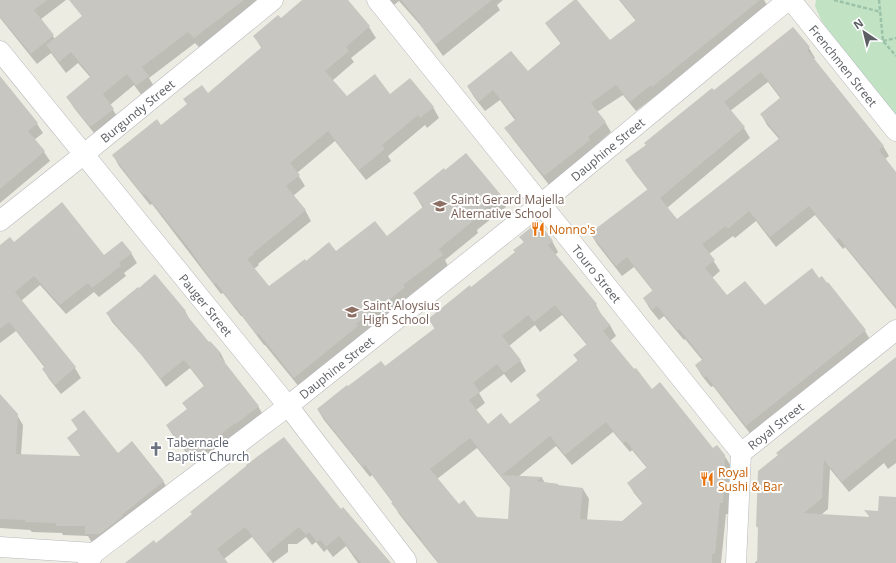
<svg xmlns="http://www.w3.org/2000/svg" width="896" height="563" font-family="'Open Sans',sans-serif">
<style>
.green{fill:#c1e3c4}
.shadow{fill:#0003;fill-rule:evenodd}
.building{fill:#c8c6c0;fill-rule:evenodd}
.lines{fill:none;stroke-linecap:round;stroke-linejoin:round}
.minor-casing{stroke:#b6b8bd;stroke-width:21}
.path{stroke:#9bc3aa;stroke-width:2.5;stroke-dasharray:4 2;stroke-linecap:butt}
.minor{stroke:#fff;stroke-width:20}
.labels{text-anchor:middle;dominant-baseline:central;stroke-width:4;stroke-linejoin:round;paint-order:stroke}
.street-label{font-size:12px;fill:#5b5e63;stroke:#fff}
.education-label{font-size:12px;fill:#785e54;stroke:#fff;text-anchor:start}
.food-label{font-size:12px;fill:#c56008;stroke:#fff;text-anchor:start}
.worship-label{font-size:12px;fill:#5b616d;stroke:#fff;text-anchor:start}
</style>
<rect width="100%" height="100%" fill="#edece3"/>
<!-- green -->
<path class="green" d="M 816,0 L 896,0 L 896,128 L 821,20 L 815,6 Z"/>
<!-- shadow -->
<g class="shadow">
<path d="M 0,0 L 66,0 L 41,19 L 55,39 L 102,0 L 264,0 L 201,49 L 195,43 L 149,78 L 155,88 L 143,97 L 134,85 L 110,105 L 120,121 L 98,138 L 74,108 L 67,97 L 91,78 L 78,63 L 66,73 L 51,53 L 37,64 L 0,18 Z"/>
<path d="M 304,0 L 346,0 L 369,27 L 376,38 L 351,58 L 354,62 L 332,81 L 346,97 L 390,95 L 433,107 L 439,118 L 427,128 L 425,125 L 388,156 L 391,161 L 366,180 L 335,141 L 297,173 L 305,186 L 293,196 L 305,210 L 311,221 L 258,264 L 259,265 L 254,269 L 269,287 L 306,262 L 387,238 L 423,208 L 414,193 L 445,171 L 466,154 L 500,196 L 506,207 L 477,230 L 478,233 L 445,260 L 448,266 L 409,296 L 410,298 L 300,388 L 265,345 L 264,345 L 242,316 L 241,316 L 223,293 L 221,294 L 152,204 L 150,205 L 119,166 L 113,155 L 161,127 L 208,94 L 262,49 L 254,36 L 281,19 Z"/>
<path d="M 390,0 L 503,0 L 497,5 L 500,10 L 443,56 L 423,28 L 399,1 L 394,5 Z"/>
<path d="M 576,0 L 609,42 L 636,21 L 619,0 L 764,0 L 769,8 L 658,96 L 657,95 L 636,111 L 623,95 L 597,112 L 605,122 L 611,132 L 593,148 L 595,151 L 550,186 L 512,138 L 506,128 L 515,120 L 500,100 L 485,111 L 474,97 L 468,87 L 527,72 L 561,44 L 546,24 Z"/>
<path d="M 793,28 L 809,48 L 815,58 L 814,59 L 883,146 L 889,156 L 885,159 L 896,173 L 896,309 L 845,247 L 843,249 L 815,215 L 776,247 L 756,221 L 735,238 L 733,236 L 709,254 L 720,271 L 712,278 L 727,296 L 865,331 L 871,341 L 752,436 L 713,386 L 711,387 L 702,376 L 696,366 L 703,361 L 685,339 L 684,340 L 664,316 L 659,320 L 650,309 L 644,299 L 653,291 L 634,267 L 622,276 L 597,244 L 591,234 L 648,190 L 633,171 L 627,161 ZM 768,82 L 781,99 L 761,114 L 767,125 L 779,139 L 677,220 L 667,208 L 750,138 L 744,128 L 730,111 Z"/>
<path d="M 0,78 L 37,124 L 43,133 L 34,140 L 44,152 L 50,161 L 0,203 Z"/>
<path d="M 521,237 L 552,241 L 558,252 L 555,255 L 596,305 L 602,316 L 610,325 L 616,336 L 610,341 L 652,390 L 713,449 L 724,455 L 731,466 L 728,514 L 726,514 L 721,563 L 438,563 L 399,514 L 393,503 L 372,475 L 370,477 L 324,420 L 318,410 L 348,388 L 385,368 L 435,329 L 429,319 L 471,288 L 516,252 L 524,243 ZM 562,315 L 587,345 L 574,355 L 578,361 L 537,395 L 541,401 L 510,426 L 488,425 L 476,410 L 485,403 L 479,393 L 504,374 L 511,383 L 526,371 L 520,360 L 509,346 L 535,325 L 540,332 ZM 613,432 L 630,452 L 632,450 L 647,468 L 628,483 L 634,493 L 643,504 L 622,522 L 587,521 L 589,499 L 583,489 L 559,487 L 558,484 L 545,483 L 542,478 L 519,476 L 556,446 L 572,465 ZM 477,448 L 511,489 L 509,520 L 477,518 L 459,506 L 437,479 Z"/>
<path d="M 13,244 L 104,256 L 131,253 L 137,263 L 124,273 L 126,276 L 99,297 L 94,292 L 66,314 L 40,285 L 21,301 L 75,368 L 81,378 L 61,394 L 49,379 L 43,369 L 45,368 L 16,331 L 0,343 L 0,246 Z"/>
<path d="M 185,311 L 190,320 L 209,343 L 210,342 L 221,354 L 225,362 L 224,363 L 258,406 L 263,415 L 198,468 L 172,434 L 167,426 L 187,410 L 205,387 L 190,368 L 166,387 L 146,360 L 112,322 L 107,313 Z"/>
<path d="M 896,358 L 896,463 L 888,469 L 884,463 L 849,492 L 830,469 L 828,509 L 821,515 L 870,518 L 866,511 L 879,512 L 896,498 L 896,563 L 755,563 L 756,561 L 758,561 L 759,530 L 757,526 Z"/>
<path d="M 0,395 L 17,415 L 23,425 L 21,455 L 81,457 L 68,438 L 78,430 L 72,420 L 117,455 L 163,481 L 169,491 L 92,543 L 88,536 L 63,535 L 62,533 L 32,532 L 30,530 L 0,528 Z"/>
<path d="M 341,510 L 388,563 L 358,563 L 346,546 L 333,557 L 327,549 L 324,552 L 316,542 L 312,545 L 306,537 L 297,544 L 288,544 L 288,552 L 273,563 L 252,537 L 224,559 L 227,563 L 134,563 L 193,514 Z"/>
</g>
<!-- building -->
<g class="building">
<path d="M 0,0 L 47,0 L 34,10 L 54,35 L 31,54 L 0,17 Z"/>
<path d="M 69,0 L 244,0 L 194,38 L 188,32 L 142,67 L 149,76 L 136,86 L 127,74 L 103,94 L 114,109 L 90,127 L 66,97 L 91,76 L 71,52 L 59,62 L 46,45 L 82,16 Z"/>
<path d="M 302,0 L 348,0 L 370,26 L 346,47 L 349,51 L 325,71 L 347,96 L 375,74 L 390,94 L 410,78 L 434,107 L 420,118 L 418,115 L 382,145 L 385,149 L 359,170 L 328,131 L 290,163 L 300,175 L 286,186 L 306,210 L 253,253 L 254,254 L 247,259 L 269,286 L 305,259 L 306,261 L 329,242 L 336,251 L 375,221 L 387,236 L 424,206 L 413,193 L 444,168 L 445,170 L 466,153 L 501,195 L 471,219 L 473,221 L 439,249 L 443,255 L 403,285 L 405,287 L 383,305 L 382,304 L 356,324 L 358,326 L 294,378 L 259,334 L 257,335 L 235,306 L 234,306 L 216,283 L 214,284 L 188,247 L 145,194 L 143,195 L 112,155 L 157,119 L 161,125 L 187,104 L 183,99 L 202,85 L 208,93 L 262,47 L 253,36 L 278,15 L 281,18 Z"/>
<path d="M 401,0 L 492,0 L 435,45 L 420,25 L 421,24 Z"/>
<path d="M 574,0 L 577,0 L 610,40 L 636,20 L 620,0 L 760,0 L 652,87 L 651,85 L 630,102 L 616,85 L 591,103 L 606,122 L 588,137 L 590,140 L 544,176 L 504,128 L 516,119 L 493,90 L 479,102 L 467,86 L 511,51 L 528,71 L 561,43 L 545,23 Z"/>
<path d="M 793,27 L 810,47 L 807,50 L 884,146 L 879,150 L 896,172 L 896,307 L 839,238 L 836,240 L 809,206 L 770,237 L 749,211 L 728,229 L 726,226 L 702,244 L 715,260 L 705,268 L 727,295 L 745,281 L 765,305 L 812,268 L 819,278 L 822,276 L 827,283 L 828,282 L 866,330 L 746,426 L 706,376 L 704,378 L 695,365 L 703,359 L 679,329 L 677,330 L 657,306 L 652,310 L 643,298 L 653,290 L 627,257 L 616,266 L 590,233 L 648,189 L 625,160 L 646,145 L 644,143 L 712,88 L 714,90 ZM 761,72 L 781,97 L 760,114 L 780,138 L 677,219 L 660,198 L 745,127 L 724,102 Z"/>
<path d="M 0,76 L 38,123 L 28,131 L 45,151 L 0,189 Z"/>
<path d="M 62,202 L 104,255 L 122,241 L 132,253 L 119,263 L 121,266 L 92,288 L 88,283 L 60,305 L 34,276 L 15,292 L 76,367 L 55,385 L 42,369 L 45,366 L 9,322 L 0,329 L 0,245 L 10,237 L 14,242 Z"/>
<path d="M 534,225 L 541,225 L 553,241 L 548,245 L 597,304 L 595,306 L 610,325 L 603,331 L 634,369 L 636,368 L 652,389 L 660,382 L 713,448 L 717,445 L 725,455 L 723,503 L 720,503 L 715,554 L 712,554 L 712,563 L 439,563 L 421,540 L 422,540 L 391,503 L 393,502 L 365,465 L 363,467 L 317,409 L 347,385 L 348,386 L 381,361 L 385,366 L 435,328 L 428,319 L 470,285 L 471,287 L 515,252 L 513,250 L 524,242 L 519,237 ZM 555,305 L 587,344 L 573,355 L 578,360 L 536,395 L 540,400 L 510,424 L 501,413 L 488,424 L 469,400 L 480,392 L 473,383 L 497,364 L 504,373 L 521,360 L 502,336 L 528,315 L 534,322 ZM 606,422 L 623,443 L 626,441 L 647,467 L 627,483 L 643,503 L 622,521 L 580,519 L 583,488 L 558,485 L 558,484 L 537,481 L 543,477 L 502,475 L 550,436 L 565,455 ZM 470,438 L 510,487 L 508,519 L 477,517 L 464,500 L 459,504 L 430,469 Z"/>
<path d="M 155,274 L 186,311 L 184,312 L 209,342 L 210,341 L 221,353 L 219,355 L 259,406 L 236,424 L 235,423 L 210,443 L 212,445 L 193,460 L 166,425 L 187,409 L 182,403 L 205,385 L 184,360 L 160,379 L 139,352 L 106,313 L 138,287 L 139,288 Z"/>
<path d="M 896,357 L 896,438 L 842,482 L 824,460 L 822,498 L 804,513 L 870,517 L 864,510 L 878,511 L 879,496 L 896,497 L 896,563 L 757,563 L 758,526 L 756,527 L 758,471 L 778,455 L 776,453 Z"/>
<path d="M 0,394 L 18,414 L 16,454 L 81,456 L 67,438 L 78,429 L 71,420 L 84,410 L 118,453 L 132,441 L 164,481 L 122,515 L 123,516 L 100,534 L 85,534 L 85,526 L 56,526 L 56,523 L 25,522 L 25,520 L 0,519 Z"/>
<path d="M 284,437 L 341,509 L 343,507 L 391,563 L 361,563 L 339,536 L 326,547 L 321,540 L 317,542 L 309,532 L 306,535 L 299,527 L 266,554 L 245,527 L 217,549 L 228,563 L 125,563 L 154,540 L 156,543 L 192,514 L 190,512 L 246,466 L 246,465 Z"/>
</g>
<g class="lines">
<defs>
<g id="minor">
<path id="s1" d="M 377,0 L 741,453"/>
<path id="s2" d="M 791,0 L 896,131"/>
<path id="s3" d="M 0,51 L 288,406 L 406,560 L 406,563"/>
<path id="s4" d="M 0,221 L 83,155 L 273,0"/>
<path d="M 0,547 L 94,553"/>
<path id="s5" d="M 88,563 L 94,553 L 288,406 L 541,204 L 788,0"/>
<path id="s6" d="M 736,563 L 741,453 L 896,330"/>
</g>
</defs>
<!-- minor casing -->
<use href="#minor" class="minor-casing"/>
<!-- path -->
<g class="path">
<path d="M 834,0 L 881,12"/>
<path d="M 879,0 L 883,41 L 896,56"/>
<path d="M 883,41 L 896,38"/>
</g>
<!-- minor -->
<use href="#minor" class="minor"/>
</g>
<!-- icons -->
<defs>
<symbol id="school-bare" viewBox="-9 -9 18 18"><path d="M0-5L7-2L0 1L-7-2ZM-4 1L0 2.5L4 1V4Q0 6-4 4Z" fill="#8d6e63" stroke="#fff" stroke-width="2.5" paint-order="stroke"/></symbol>
<symbol id="restaurant-bare" viewBox="-9 -9 18 18"><path d="M-5-6h1v4h1v-4h1v4h1v-4h1v5L-1.5 .5V6h-2V.5L-5-1ZM5-6V6H3V1.5H1.5Q1.5-4 5-6Z" fill="#e8710a" stroke="#fff" stroke-width="2.5" paint-order="stroke"/></symbol>
<symbol id="church-bare" viewBox="-9 -9 18 18"><path d="M-1.2-6h2.4v3.5h3.3v2.4h-3.3V6h-2.4V-.1h-3.3v-2.4h3.3Z" fill="#6b7280" stroke="#fff" stroke-width="2.5" paint-order="stroke"/></symbol>
</defs>
<g fill-rule="evenodd">
<use href="#school-bare" x="430" y="196" width="20" height="20"/>
<use href="#restaurant-bare" x="528" y="219" width="20" height="20"/>
<use href="#school-bare" x="342" y="302" width="20" height="20"/>
<use href="#church-bare" x="146" y="439" width="20" height="20"/>
<use href="#restaurant-bare" x="697" y="469" width="20" height="20"/>
</g>
<g class="labels">
<!-- street labels -->
<g class="street-label">
<text stroke="none"><textPath href="#s2" startOffset="84">Frenchmen Street</textPath></text>
<text stroke="none"><textPath href="#s4" startOffset="176">Burgundy Street</textPath></text>
<text stroke="none"><textPath href="#s5" startOffset="665">Dauphine Street</textPath></text>
<text stroke="none"><textPath href="#s1" startOffset="351">Touro Street</textPath></text>
<text stroke="none"><textPath href="#s3" startOffset="327">Pauger Street</textPath></text>
<text stroke="none"><textPath href="#s5" startOffset="317">Dauphine Street</textPath></text>
<text stroke="none"><textPath href="#s6" startOffset="154">Royal Street</textPath></text>
</g>
<!-- education labels -->
<g class="education-label">
<text x="451" y="199">Saint Gerard Majella<tspan x="451" dy="14">Alternative School</tspan></text>
<text x="363" y="305">Saint Aloysius<tspan x="363" dy="14">High School</tspan></text>
</g>
<!-- food labels -->
<g class="food-label">
<text x="549" y="229">Nonno's</text>
<text x="718" y="472">Royal<tspan x="718" dy="14">Sushi &amp; Bar</tspan></text>
</g>
<!-- worship labels -->
<g class="worship-label">
<text x="167" y="442">Tabernacle<tspan x="167" dy="14">Baptist Church</tspan></text>
</g>
</g>
<!-- north arrow -->
<g transform="translate(864 32) rotate(325)" stroke="#ffffff" stroke-width="3" paint-order="stroke">
<path d="M0-3L7 15L0 10L-7 15Z" fill="#5b5e63"/>
<text y="-6" font-size="11" font-weight="bold" text-anchor="middle" fill="#5b5e63">N</text>
</g>
</svg>
